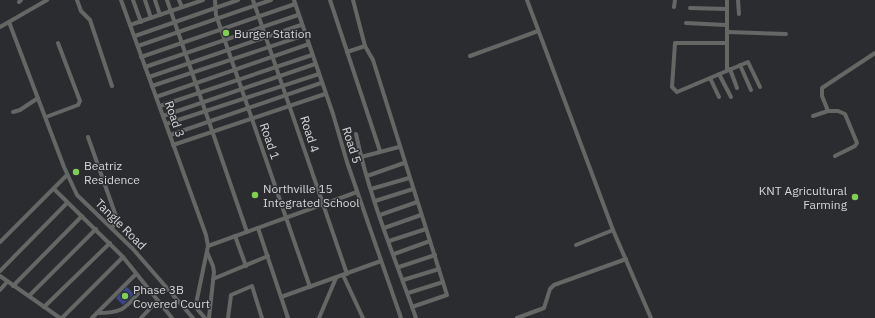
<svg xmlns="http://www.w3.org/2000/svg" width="875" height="318" font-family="'IBM Plex Sans',sans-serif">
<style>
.green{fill:#38478c}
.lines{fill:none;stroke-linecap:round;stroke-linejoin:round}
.minor{stroke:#656765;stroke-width:4}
.poi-dot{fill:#7fd052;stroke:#2b2c30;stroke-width:1.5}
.labels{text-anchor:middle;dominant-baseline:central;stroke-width:3;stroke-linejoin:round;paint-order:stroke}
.poi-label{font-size:12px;fill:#d6d7d9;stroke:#2b2c30;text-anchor:start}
.street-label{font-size:12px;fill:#d6d7d9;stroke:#2b2c30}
</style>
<rect width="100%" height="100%" fill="#2b2c30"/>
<path class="green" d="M127,287L134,294L123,305L116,298Z"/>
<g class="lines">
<g class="minor">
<path d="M77,0L81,11L90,20L112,86"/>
<path d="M121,0L206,235L208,246L196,304L198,310L205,318"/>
<path d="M133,0L141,22"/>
<path d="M145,0L151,18"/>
<path d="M155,0L160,15"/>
<path d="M167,0L247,232"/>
<path d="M179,0L182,7"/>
<path d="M215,0L216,15L310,287"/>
<path d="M253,0L347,274"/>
<path d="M294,0L333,114L347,162L401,318"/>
<path d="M330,0L380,151"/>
<path d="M353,0L365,46L373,60L447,295L412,307"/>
<path d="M527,0L613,230L651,318"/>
<path d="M738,0L739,14"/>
<path d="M19,2L21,0"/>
<path d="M674,7L675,0"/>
<path d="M690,8L727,9"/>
<path d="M9,22L64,167L77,195L133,249L193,318"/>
<path d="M686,23L726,25"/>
<path d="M130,25L203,0"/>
<path d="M0,27L47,0"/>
<path d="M727,32L786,34"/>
<path d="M135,36L238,0"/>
<path d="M726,43H675L672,87L677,92L748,62L760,87"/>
<path d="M138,46L271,0"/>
<path d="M347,52L365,46"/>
<path d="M470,56L538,31"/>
<path d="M141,57L295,4"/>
<path d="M740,65L751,90"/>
<path d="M145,67L298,15"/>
<path d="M730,69L737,88"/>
<path d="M727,70V0"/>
<path d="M719,74L731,97"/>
<path d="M149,77L301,25"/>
<path d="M710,78L719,97"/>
<path d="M152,86L305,35"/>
<path d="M156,97L309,44"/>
<path d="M160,106L312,55"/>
<path d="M13,112L20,110L38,98"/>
<path d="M163,116L315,64"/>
<path d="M813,116L828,111"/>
<path d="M46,117L78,105L80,101L58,43"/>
<path d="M166,124L319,74"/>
<path d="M356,134C369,197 395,258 416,318"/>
<path d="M170,135L321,83"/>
<path d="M88,137L117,219L112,228"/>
<path d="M173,145L325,94"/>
<path d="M835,156L855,146L857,143L845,114L838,111H828L822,96V88L875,53"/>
<path d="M361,157L399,147"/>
<path d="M367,176L404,163"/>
<path d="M54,189L123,257L172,318"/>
<path d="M371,189L409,178"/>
<path d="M375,201L413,189"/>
<path d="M380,215L417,202"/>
<path d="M258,228L288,318"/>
<path d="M384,228L421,215"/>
<path d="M235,236L246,266"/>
<path d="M389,241L426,229"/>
<path d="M0,242L67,175"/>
<path d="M576,245L613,230"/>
<path d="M208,246L357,192"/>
<path d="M207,252L213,266L214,272L209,318"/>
<path d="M394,254L430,241"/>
<path d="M399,267L435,255"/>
<path d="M0,271L67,203"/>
<path d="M343,275L363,318"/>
<path d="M0,276L60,318"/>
<path d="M213,279L268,256"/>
<path d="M403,280L439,269"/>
<path d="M13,286L82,216"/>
<path d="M0,290L7,282"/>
<path d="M408,293L443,282"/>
<path d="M29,296L96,229"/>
<path d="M281,297L381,261"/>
<path d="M44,307L110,243"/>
<path d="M97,313C127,313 126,306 145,286"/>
<path d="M62,318L123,257"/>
<path d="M92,318L136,274"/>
<path d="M141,318L157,301"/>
<path d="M228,318L231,295L252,286L262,318"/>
<path d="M319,318L336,278"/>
<path d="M517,318L544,308L550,289L554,285L626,259"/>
</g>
</g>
<g class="poi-dot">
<circle cx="226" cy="33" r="4"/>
<circle cx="76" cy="172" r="4"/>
<circle cx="255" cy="195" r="4"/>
<circle cx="855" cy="197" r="4"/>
<circle cx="125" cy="296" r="4"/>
</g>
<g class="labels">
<g class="poi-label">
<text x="234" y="33">Burger Station</text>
<text x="84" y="165">Beatriz<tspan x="84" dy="14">Residence</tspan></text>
<text x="263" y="188">Northville 15<tspan x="263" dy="14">Integrated School</tspan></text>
<text x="847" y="190" text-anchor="end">KNT Agricultural<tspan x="847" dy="14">Farming</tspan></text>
<text x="133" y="289">Phase 3B<tspan x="133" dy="14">Covered Court</tspan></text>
</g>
<g class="street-label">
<text transform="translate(175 119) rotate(71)">Road 3</text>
<text transform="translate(310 134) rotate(72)">Road 4</text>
<text transform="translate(270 141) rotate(71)">Road 1</text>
<text transform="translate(352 145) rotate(72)">Road 5</text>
<text transform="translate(121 224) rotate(45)">Tangle Road</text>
</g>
</g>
</svg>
